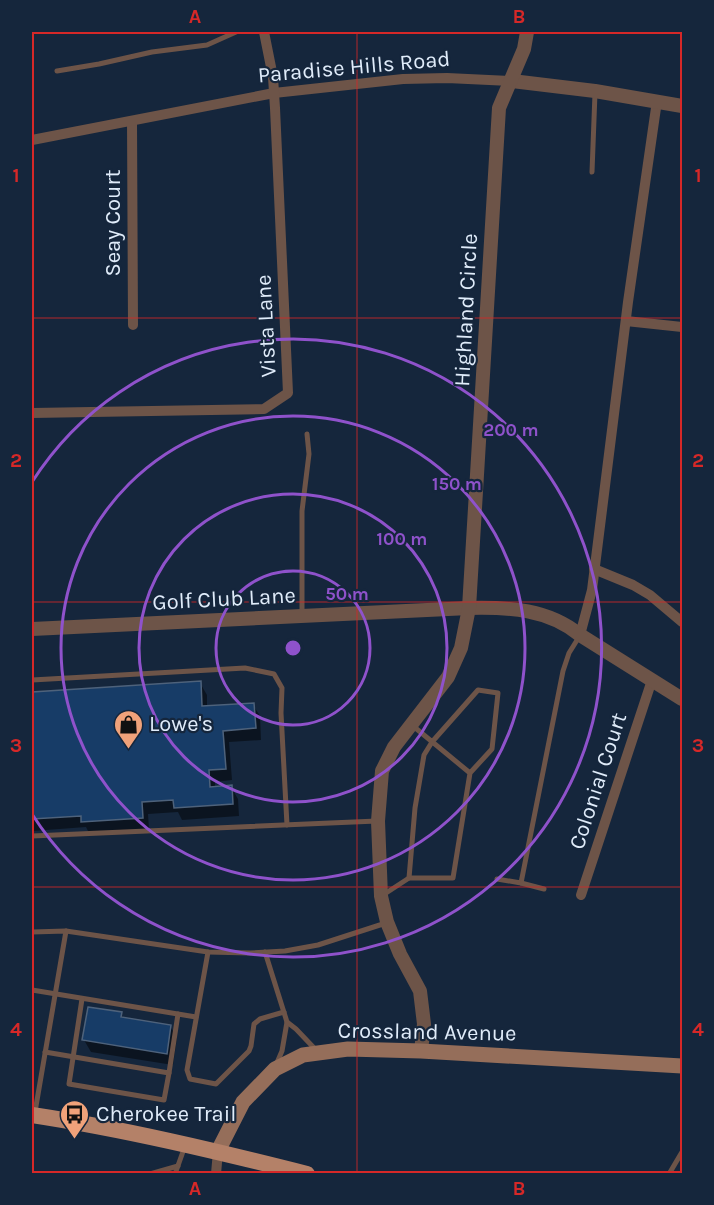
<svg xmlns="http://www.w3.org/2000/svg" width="714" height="1205" font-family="Karla,sans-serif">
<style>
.shadow{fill:#0007}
.building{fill:#173c67;stroke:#4e627b;stroke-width:1.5}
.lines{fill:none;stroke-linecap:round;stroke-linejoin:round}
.service{stroke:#6d5448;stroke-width:5}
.minor{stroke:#6d5448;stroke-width:10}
.tertiary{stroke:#6d5448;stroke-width:14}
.secondary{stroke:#956e5a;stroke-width:15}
.primary{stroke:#b48168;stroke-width:16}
.grid{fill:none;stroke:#d62828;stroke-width:1.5;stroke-opacity:0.55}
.ring{fill:none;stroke:#8f52cb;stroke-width:3}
.labels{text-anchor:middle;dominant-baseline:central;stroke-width:4.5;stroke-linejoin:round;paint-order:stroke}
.street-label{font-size:22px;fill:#e0ecfa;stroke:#15263c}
.poi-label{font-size:22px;fill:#e0ecfa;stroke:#15263c;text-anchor:start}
.centre{fill:#8f52cb;stroke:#15263c;stroke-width:3}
.ring-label{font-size:18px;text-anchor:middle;font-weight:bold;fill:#8f52cb;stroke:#15263c;stroke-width:4.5;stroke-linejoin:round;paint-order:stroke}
.neatline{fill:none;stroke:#d62828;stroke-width:2}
.grid-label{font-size:20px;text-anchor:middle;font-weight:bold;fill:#d62828}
</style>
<rect width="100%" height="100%" fill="#15263c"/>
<g class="shadow">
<path d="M200,683L207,695V708L253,705L260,716L261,740L229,742L232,780L215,782V788L231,787L238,799L239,816L182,820L178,812L148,814L149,829L89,833L86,827L33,831L32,694Z"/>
<path d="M121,1014L124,1019L170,1026L177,1038L173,1065L91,1052L84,1040Z"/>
</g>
<g class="building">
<path d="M201,681L202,706L254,703L256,728L223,731L226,769L209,770L210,787L232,785L233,804L174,808L173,800L142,802L143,818L81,822V816L32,819V692Z"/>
<path d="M88,1007L122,1012L121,1017L171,1025L167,1054L82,1040Z"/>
</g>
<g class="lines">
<g class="service">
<path d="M57,71L99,64L152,52L207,45L236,32"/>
<path d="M592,172L595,93"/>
<path d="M302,615V511L309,454L307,434"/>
<path d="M32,680L245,668L274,674L282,688L281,713L287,825"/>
<path d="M413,726L470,773L492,749L498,693L478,690L432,742L424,755L415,808L409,878H453L470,773"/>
<path d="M32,836L377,821"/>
<path d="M497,879L521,883L563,671L569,653L579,637"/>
<path d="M521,883L544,889"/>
<path d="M383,895L409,878"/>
<path d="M32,932L66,931L208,952L250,953L285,951L318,945L386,923"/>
<path d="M208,952L187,1070L190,1079L216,1084L249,1051L251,1046L254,1024L260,1019L284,1012"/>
<path d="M265,952L287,1022L282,1051L276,1065"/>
<path d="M32,990L196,1017"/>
<path d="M82,999L69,1084L164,1100L169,1073"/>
<path d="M287,1022L296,1029L316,1050"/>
<path d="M45,1052L169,1073L178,1014"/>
<path d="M35,1112L66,931"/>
<path d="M150,1174L178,1166"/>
<path d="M175,1174L185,1146"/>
<path d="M669,1174L682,1152"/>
</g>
<g class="minor">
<path d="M132,121L133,325"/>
<path d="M32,140L274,93L403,79L447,78L512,81"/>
<path d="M626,321L682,327"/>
<path d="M32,413L264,409L288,393L275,108L273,77L264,32"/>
<path d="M594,569L633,585L650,595L682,622"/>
<path d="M580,635L592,590L628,302L657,101"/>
<path d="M581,895L652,680"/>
<path d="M216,1174L218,1151"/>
</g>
<g class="tertiary">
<path d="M512,81L595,91L682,106"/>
<path d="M32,629L469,608C510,607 548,609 580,635L682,699"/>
<path d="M421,1051L424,1024L420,991L400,954L387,922L381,896L378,821L382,771L394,747L448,677L461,648L469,608L499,108L524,49L527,32"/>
</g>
<path class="secondary" d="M218,1151L243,1102L275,1069L303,1055L348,1049L421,1051L682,1066"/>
<path class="primary" d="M32,1115C124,1129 216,1151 307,1174"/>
</g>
<path class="grid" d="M357,32V1174M32,318H682M32,602H682M32,887H682"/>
<g class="ring">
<circle cx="293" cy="648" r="77"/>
<circle cx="293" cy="648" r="154"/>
<circle cx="293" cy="648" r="232"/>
<path d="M32 482A309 309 0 1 1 32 814"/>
</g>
<defs>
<symbol id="shop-pin" viewBox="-11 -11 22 30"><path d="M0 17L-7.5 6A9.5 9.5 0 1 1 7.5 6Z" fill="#f0a27a" stroke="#15263c"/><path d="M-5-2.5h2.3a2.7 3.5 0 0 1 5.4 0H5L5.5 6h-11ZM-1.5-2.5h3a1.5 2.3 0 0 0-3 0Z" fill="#111"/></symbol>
<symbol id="bus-pin" viewBox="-11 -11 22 30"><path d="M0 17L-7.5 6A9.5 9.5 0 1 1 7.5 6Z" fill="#f0a27a" stroke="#15263c"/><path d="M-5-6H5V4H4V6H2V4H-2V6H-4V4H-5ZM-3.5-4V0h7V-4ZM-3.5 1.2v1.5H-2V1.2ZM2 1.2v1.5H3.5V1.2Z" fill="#111"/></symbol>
</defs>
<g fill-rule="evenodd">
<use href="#shop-pin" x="112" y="708" width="33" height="45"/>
<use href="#bus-pin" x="58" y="1098" width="33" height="45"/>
</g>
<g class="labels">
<g class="street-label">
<text transform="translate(354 67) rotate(-5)">Paradise Hills Road</text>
<text transform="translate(113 223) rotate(-90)">Seay Court</text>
<text transform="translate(466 310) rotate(-87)">Highland Circle</text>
<text transform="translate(266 326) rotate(-93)">Vista Lane</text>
<text transform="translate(224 599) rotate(-3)">Golf Club Lane</text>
<text transform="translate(598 781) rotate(-72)">Colonial Court</text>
<text transform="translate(427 1032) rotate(1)">Crossland Avenue</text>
</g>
<g class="poi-label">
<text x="149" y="724">Lowe's</text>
<text x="96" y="1114">Cherokee Trail</text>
</g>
</g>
<circle cx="293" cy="648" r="9" class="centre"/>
<g class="ring-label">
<text x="511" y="436">200 m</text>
<text x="457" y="490">150 m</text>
<text x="402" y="545">100 m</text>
<text x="347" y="600">50 m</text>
</g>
<rect width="714" height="1205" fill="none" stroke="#15263c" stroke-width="66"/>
<rect x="33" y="33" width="648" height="1139" class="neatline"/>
<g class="grid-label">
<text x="195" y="23">A</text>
<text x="519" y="23">B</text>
<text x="16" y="182">1</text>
<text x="698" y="182">1</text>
<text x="16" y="467">2</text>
<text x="698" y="467">2</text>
<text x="16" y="752">3</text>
<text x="698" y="752">3</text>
<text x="16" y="1036">4</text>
<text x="698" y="1036">4</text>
<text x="195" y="1195">A</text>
<text x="519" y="1195">B</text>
</g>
</svg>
